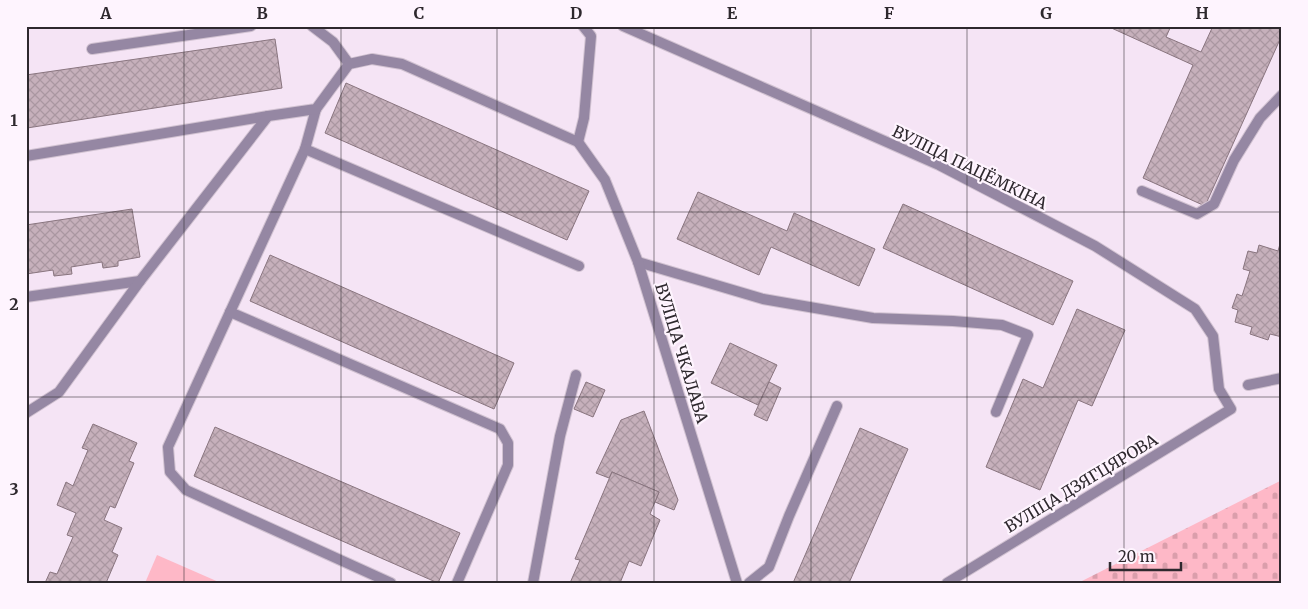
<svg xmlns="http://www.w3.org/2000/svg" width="1308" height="609" font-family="Merriweather,serif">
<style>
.cemetery{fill:url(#cemetery-stones)}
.park{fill:#feb8c7}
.building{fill:url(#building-cross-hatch);stroke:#89757f}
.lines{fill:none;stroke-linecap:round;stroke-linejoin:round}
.lane-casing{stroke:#d1c2d1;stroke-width:12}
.street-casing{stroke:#d1c2d1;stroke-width:12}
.lane{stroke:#9587a3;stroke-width:10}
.street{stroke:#9587a3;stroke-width:10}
.grid{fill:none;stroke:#2e282e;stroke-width:1;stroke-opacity:0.55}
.labels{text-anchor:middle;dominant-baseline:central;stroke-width:4.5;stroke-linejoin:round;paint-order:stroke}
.street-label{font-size:16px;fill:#2e282e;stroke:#fef4fe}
.neatline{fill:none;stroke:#2e282e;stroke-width:2}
.grid-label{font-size:16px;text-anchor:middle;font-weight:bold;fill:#2e282e}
</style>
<defs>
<pattern id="cemetery-stones" width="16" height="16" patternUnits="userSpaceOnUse" patternTransform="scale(1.25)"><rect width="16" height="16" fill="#feb8c7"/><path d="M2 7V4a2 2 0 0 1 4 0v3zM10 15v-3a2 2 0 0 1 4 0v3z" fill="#da9eab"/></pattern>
<pattern id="building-cross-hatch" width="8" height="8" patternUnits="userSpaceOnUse" patternTransform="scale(1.25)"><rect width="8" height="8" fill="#c6b0bb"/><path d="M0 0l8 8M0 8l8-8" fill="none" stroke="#aa97a1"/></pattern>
</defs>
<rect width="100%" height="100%" fill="#f5e4f5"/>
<path class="cemetery" d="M1282,480V583H1078Z"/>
<path class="park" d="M157,555L221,583H145Z"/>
<g class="building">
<path d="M1107,26H1171L1166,37L1201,52L1213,26H1282V35L1205,206L1143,178L1193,65Z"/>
<path d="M275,39L282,88L27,128L26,75Z"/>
<path d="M346,83L589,191L567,240L325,133Z"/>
<path d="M698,192L787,231L794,213L875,249L859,286L771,247L759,275L677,239Z"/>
<path d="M903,204L1073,281L1053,325L883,248Z"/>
<path d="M132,209L140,257L118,261V266L103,268L102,262L71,267L72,274L54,276L53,270L26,274V225Z"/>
<path d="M1280,244L1282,245V337L1270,334L1268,340L1250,334L1252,327L1235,322L1238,310L1232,308L1237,294L1242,296L1250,271L1243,269L1248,251L1257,253L1259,245L1278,251Z"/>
<path d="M270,255L514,363L494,409L250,301Z"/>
<path d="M1077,309L1125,330L1092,406L1078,400L1040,490L986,467L1023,379L1043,388Z"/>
<path d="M730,343L777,365L758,405L711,383Z"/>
<path d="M586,382L605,390L593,417L574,409Z"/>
<path d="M769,382L781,388L767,421L754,415Z"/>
<path d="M644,411L678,500L674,510L655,502L659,492L612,472L609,478L596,473L621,420Z"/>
<path d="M93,424L137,443L129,461L134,463L115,508L110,506L104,520L122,528L112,552L118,555L106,583H45L50,572L57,574L73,537L67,535L76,513L57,505L66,482L73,486L88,450L82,448Z"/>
<path d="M215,427L460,533L438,583L194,476Z"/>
<path d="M860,428L908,449L849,583H793Z"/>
<path d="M612,472L659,492L650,514L660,520L641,566L629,561L620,583H570L580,560L575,559Z"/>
</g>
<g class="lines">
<defs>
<g id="lane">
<path d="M312,26L333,42L349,64"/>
<path d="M92,49L251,26"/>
<path d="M316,109L305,149L168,447L170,472L186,490L391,583"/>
<path d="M578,142L584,118L591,36L583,26"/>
<path d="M305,149L579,266"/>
<path d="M26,156L268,116"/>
<path d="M1142,191L1197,214L1214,204L1234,160L1260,118L1282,95"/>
<path d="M638,262L763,299L873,318L953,321L1002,325L1028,335L996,412"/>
<path d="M26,297L140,281"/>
<path d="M230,312L500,429L508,443V465L457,583"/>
<path d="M1248,385L1282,378"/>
<path d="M533,583L560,436L576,375"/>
<path d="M749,583L769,567L789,516L837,406"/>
</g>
<g id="street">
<path d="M623,26L939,165L1095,246L1195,309L1213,336L1219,389L1231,409L947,583"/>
<path d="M26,413L59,392L140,281L268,116L316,109L349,64L372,59L402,64L578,142L605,180L638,262L737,583"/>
</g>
</defs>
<use href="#lane" class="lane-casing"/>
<use href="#street" class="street-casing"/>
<use href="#lane" class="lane"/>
<use href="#street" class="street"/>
</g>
<path class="grid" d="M184,26V583M341,26V583M497,26V583M654,26V583M811,26V583M967,26V583M1124,26V583M26,212H1282M26,397H1282"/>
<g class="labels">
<g class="street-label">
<text transform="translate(970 167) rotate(26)">ВУЛІЦА ПАЦЁМКІНА</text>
<text transform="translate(682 353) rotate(73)">ВУЛІЦА ЧКАЛАВА</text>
<text transform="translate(1081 483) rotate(-31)">ВУЛІЦА ДЗЯГЦЯРОВА</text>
</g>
</g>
<rect width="1308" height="609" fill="none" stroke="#fef4fe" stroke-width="55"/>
<path d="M1110 562v8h71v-8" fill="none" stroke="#2e282e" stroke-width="2.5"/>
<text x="1118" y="562" font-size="15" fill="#2e282e" stroke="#fef4fe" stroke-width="4" paint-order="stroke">20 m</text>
<rect x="28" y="28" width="1252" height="554" class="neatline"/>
<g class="grid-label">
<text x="106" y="19">A</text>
<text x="262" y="19">B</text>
<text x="419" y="19">C</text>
<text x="576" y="19">D</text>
<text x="732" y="19">E</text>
<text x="889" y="19">F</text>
<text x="1046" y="19">G</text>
<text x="1202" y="19">H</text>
<text x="14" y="126">1</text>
<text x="14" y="310">2</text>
<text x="14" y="495">3</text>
</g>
</svg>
